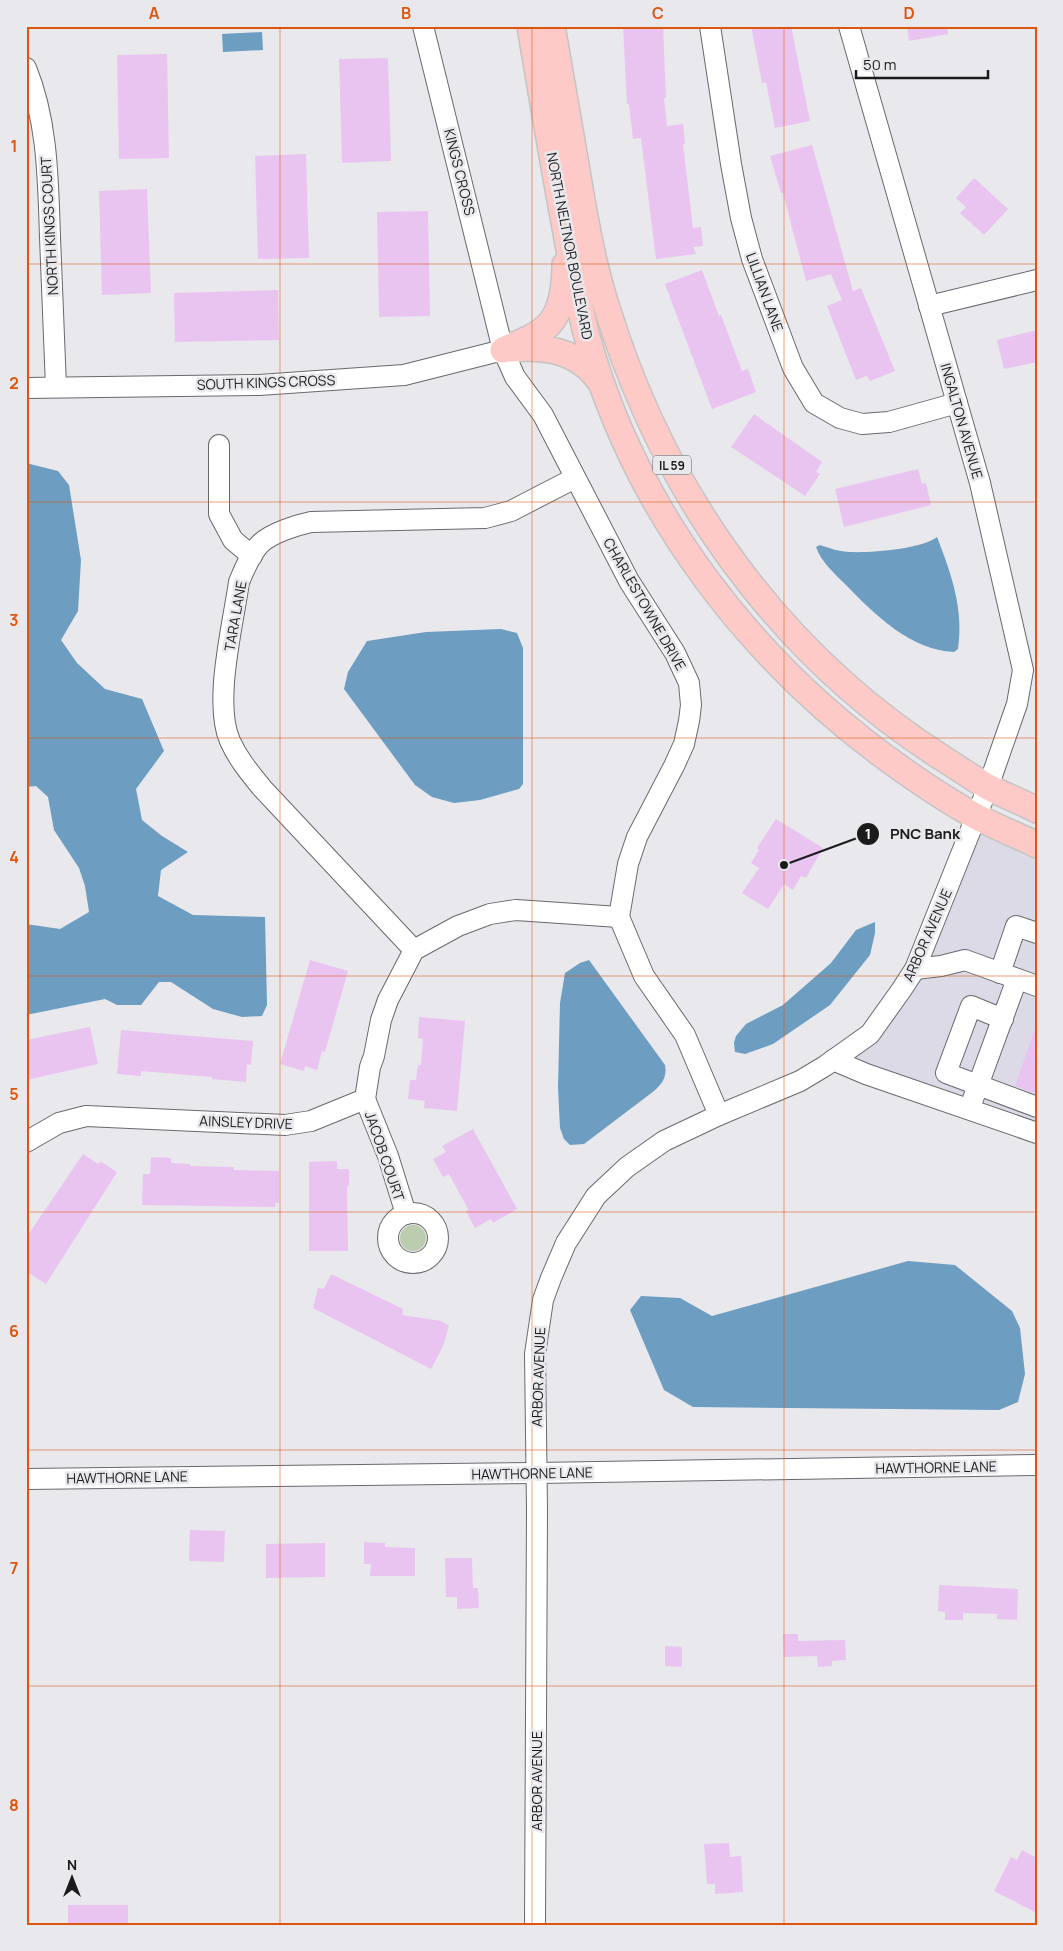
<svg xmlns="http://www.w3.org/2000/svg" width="1063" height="1951" font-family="Manrope,sans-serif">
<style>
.built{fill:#dbdae6}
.green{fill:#bccdaf}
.water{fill:#6d9dc0}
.building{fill:#eac4f0}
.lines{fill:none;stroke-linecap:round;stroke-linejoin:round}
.minor-casing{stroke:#69696d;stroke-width:22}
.major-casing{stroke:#c4c4c4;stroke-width:28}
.minor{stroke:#fff;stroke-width:20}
.major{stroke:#fdcac7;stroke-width:25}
.grid{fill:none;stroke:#de560d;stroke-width:1;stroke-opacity:0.55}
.labels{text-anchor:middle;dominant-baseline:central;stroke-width:5;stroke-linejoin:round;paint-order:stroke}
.shield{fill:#e8e8ed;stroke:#58585b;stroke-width:1}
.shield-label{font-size:12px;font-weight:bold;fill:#1b1b1c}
.street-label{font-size:14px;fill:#1b1b1c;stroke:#e8e8ed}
.leader{fill:none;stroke:#1b1b1c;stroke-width:2}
.callout-dot{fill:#1b1b1c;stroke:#e8e8ed;stroke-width:2}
.mark-label{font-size:15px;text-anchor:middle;font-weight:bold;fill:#fff}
.callout-label{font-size:15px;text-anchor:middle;font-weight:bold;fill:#1b1b1c;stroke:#e8e8ed;stroke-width:5;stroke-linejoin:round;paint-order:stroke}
.neatline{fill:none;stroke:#de560d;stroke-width:2}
.grid-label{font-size:16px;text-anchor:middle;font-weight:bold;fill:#de560d}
</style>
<rect width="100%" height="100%" fill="#e8e8ed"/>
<path class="built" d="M977,817L1037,839V1135L825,1066L870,1034L932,926Z"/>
<circle class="green" cx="413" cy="1238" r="13"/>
<g class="water">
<path d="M262,32L263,50L223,52L222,34Z"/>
<path d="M26,463L58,471L69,485L81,560L78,611L61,640L77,663L105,689L142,699L164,751L136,789L142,820L162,836L188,852L161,870L158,896L193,915L265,917L267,1005L262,1016L242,1017L213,1009L171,982H159L141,1005H117L105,999L26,1015V924L60,929L89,912L85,886L79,868L54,830L48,797L36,786L26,787Z"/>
<path d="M937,537C951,573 964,609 958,649L954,652C911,650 875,615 847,586C836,575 821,562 816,547L820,545C829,548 840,552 850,552C870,553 922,549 937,537Z"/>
<path d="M501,629L517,633L523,648V784L519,789L480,800L454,803L432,797L415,785L344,689L348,672L367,641L426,632Z"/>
<path d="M875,922V933L870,955L830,1005L773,1044L745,1054L735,1052L734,1043L736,1036L746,1024L783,1005L831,963L856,930Z"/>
<path d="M589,960L665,1065C667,1076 663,1083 654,1091L584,1144L570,1145L564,1139L560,1128L558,1088L560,1003L565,973L580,963Z"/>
<path d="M908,1261L955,1265L1012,1311L1020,1328L1025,1374L1018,1402L999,1410L693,1407L664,1390L630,1310L641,1296L680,1298L712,1316Z"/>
</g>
<g class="building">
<path d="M623,26H663L666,98H664L667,126L683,124L685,144H683L693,228L701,227L703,246L693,247L696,254L656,259L641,138L633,139L629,104H627Z"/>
<path d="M751,26H791L810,121L775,128L766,82L762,83Z"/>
<path d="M907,26H947L948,34L909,41Z"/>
<path d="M167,54L169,158L119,159L117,55Z"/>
<path d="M388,58L391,161L342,163L339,59Z"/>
<path d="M812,145L853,291L861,288L895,371L870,381L867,376L856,380L827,306L842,300L831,274L806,281L783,193H781L770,156Z"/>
<path d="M306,154L309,258L258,259L255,156Z"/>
<path d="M974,178L1008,209L984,235L960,213L966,207L956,198Z"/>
<path d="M147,189L151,293L102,295L99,191Z"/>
<path d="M428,211L430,316L379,317L377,212Z"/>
<path d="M702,270L719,316L721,315L742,371L748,369L756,392L712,409L665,284Z"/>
<path d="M278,290L279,340L175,342L174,293Z"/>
<path d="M1037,330V362L1004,369L997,340Z"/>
<path d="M754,414L822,462L816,472L820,474L805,496L731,447Z"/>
<path d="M918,469L922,484L926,483L931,505L844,527L835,489Z"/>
<path d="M776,819L823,848L806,878L801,876L793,890L784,884L768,909L742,893L759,868L751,863L759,850L757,848Z"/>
<path d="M310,960L348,971L325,1052L322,1051L317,1070L305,1066L304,1071L280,1064Z"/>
<path d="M419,1017L465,1021L457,1111L424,1108L425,1101L408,1099L410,1080H416L418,1065H421L423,1039L418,1038Z"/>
<path d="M90,1027L98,1064L26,1080V1040Z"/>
<path d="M1035,1029L1037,1030V1094L1015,1086Z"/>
<path d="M121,1030L253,1041L251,1065L247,1064L246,1082L212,1079V1077L141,1071V1076L117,1074Z"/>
<path d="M473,1129L517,1209L493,1223L491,1219L475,1228L466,1211L468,1209L449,1174L443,1177L433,1159L446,1152L442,1146Z"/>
<path d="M83,1154L98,1164L100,1161L117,1172L46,1284L26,1271V1238Z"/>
<path d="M151,1157L171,1158V1163L190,1164V1166L234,1167V1170L279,1171V1203H276L275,1207L142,1205L143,1174H150Z"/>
<path d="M337,1161V1169H349V1186H347L348,1251H309V1162Z"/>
<path d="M331,1274L403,1309L402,1315L441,1321L449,1326L443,1346L431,1369L313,1308L318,1288L324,1289Z"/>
<path d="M190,1530L225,1531L224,1562L189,1561Z"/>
<path d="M364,1542L385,1543V1547L415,1548V1576H370L371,1564H364Z"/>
<path d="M325,1543V1577L266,1578V1544Z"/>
<path d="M445,1558H472L473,1588H478L479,1608L457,1609V1597H446Z"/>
<path d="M939,1585L1018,1589L1017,1620L997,1619V1614L963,1613V1620H945V1612L938,1611Z"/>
<path d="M783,1634H798V1641L845,1640L846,1660L832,1661V1666L818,1667L817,1656L784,1657Z"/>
<path d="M665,1646L682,1647V1667L665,1666Z"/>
<path d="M729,1843L730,1857L741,1856L743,1892L715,1894V1884H707L704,1844Z"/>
<path d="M1022,1850L1037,1858V1913L994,1891L1011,1857L1017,1860Z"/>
<rect x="68" y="1905" width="60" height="20"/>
</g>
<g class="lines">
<defs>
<g id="minor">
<path d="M423,26L503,350L515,377L543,415L629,581L675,653L689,683L691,705L689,721L684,744L674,766L637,837L628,864L619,917L644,976L685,1035L719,1115"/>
<path d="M710,26L731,164L741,218L752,259L793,368L814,403L840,418L862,424L889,422L957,403"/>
<path d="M26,68C48,122 48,180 50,237C52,287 54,337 56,387"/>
<path d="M929,306L1037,280"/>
<path d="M26,388L259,385L404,375L503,350"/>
<path d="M219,445V514L233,540L252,556"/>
<path d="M414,950L262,788C250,773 238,759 230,741C213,703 233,625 239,582C244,570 251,553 260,544C271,533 297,525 311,522L485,518L511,511L575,478"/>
<path d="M915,969L941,966L965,960L1037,986"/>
<path d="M1000,973L1016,926L1037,933"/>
<path d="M1003,1019L971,1006L946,1073L1037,1107"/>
<path d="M833,1060L866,1074L1037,1133"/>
<path d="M365,1099L370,1067L374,1056L381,1020L388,1000L414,950L458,926L490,914L516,910L619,917"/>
<path d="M365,1099L388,1156L406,1214"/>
<path d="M973,1099L1017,979"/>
<path d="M26,1142L59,1123L86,1116L285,1125L311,1121L365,1099"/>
<circle cx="413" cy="1238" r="25"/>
<path d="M26,1479L537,1473L1037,1465"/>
<path d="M535,1925L537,1509L535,1354L543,1300L551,1278L566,1243L596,1196L627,1167L664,1141L719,1115L800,1081L825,1066L870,1034L902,989L915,969L988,787L1017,704L1023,670L980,483L849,26"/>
</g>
<g id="major">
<path d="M530,26C541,92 552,157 564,222C571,259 577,297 586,333C634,512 753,665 903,770C927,787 951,803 977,817C996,827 1017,835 1037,845"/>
<path d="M552,26C560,73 568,119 576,165C584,213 592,262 607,308C665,496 780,656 947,761C961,770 974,779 988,787C1004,795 1021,802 1037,810"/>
<path d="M510,349C546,346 579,350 601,383"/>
<path d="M503,350C516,344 534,338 545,328C562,315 565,284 565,265"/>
</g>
</defs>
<use href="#minor" class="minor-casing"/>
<use href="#major" class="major-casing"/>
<use href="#minor" class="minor"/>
<use href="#major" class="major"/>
</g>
<path class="grid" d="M280,26V1925M532,26V1925M784,26V1925M26,264H1037M26,502H1037M26,738H1037M26,976H1037M26,1212H1037M26,1450H1037M26,1686H1037"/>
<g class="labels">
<rect class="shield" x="653" y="455.5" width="38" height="19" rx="4"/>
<g class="shield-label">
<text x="672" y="465">IL 59</text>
</g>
<g class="street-label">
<text transform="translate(460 172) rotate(76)">KINGS CROSS</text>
<text transform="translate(49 226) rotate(-93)">NORTH KINGS COURT</text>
<text transform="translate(570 246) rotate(79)">NORTH NELTNOR BOULEVARD</text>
<text transform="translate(765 292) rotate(70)">LILLIAN LANE</text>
<text transform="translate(266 382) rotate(-2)">SOUTH KINGS CROSS</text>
<text transform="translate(962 421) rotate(74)">INGALTON AVENUE</text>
<text transform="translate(645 604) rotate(60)">CHARLESTOWNE DRIVE</text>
<text transform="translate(235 616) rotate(-80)">TARA LANE</text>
<text transform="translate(927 935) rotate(-66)">ARBOR AVENUE</text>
<text transform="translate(246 1122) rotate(2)">AINSLEY DRIVE</text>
<text transform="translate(385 1156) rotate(71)">JACOB COURT</text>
<text transform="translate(538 1377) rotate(-88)">ARBOR AVENUE</text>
<text transform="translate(936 1467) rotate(-1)">HAWTHORNE LANE</text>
<text transform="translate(532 1473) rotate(-1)">HAWTHORNE LANE</text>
<text transform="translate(127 1477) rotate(-1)">HAWTHORNE LANE</text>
<text transform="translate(536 1781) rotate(-90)">ARBOR AVENUE</text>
</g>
</g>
<path class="leader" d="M784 865L868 834"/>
<g class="callout-dot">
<circle cx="784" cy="865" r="5"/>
<circle cx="868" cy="834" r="12"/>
</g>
<g class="mark-label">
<text x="868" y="839">1</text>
</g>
<g class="callout-label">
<text x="925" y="839">PNC Bank</text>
</g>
<rect width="1063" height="1951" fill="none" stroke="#e8e8ed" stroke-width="55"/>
<g transform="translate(72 1878)" stroke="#e8e8ed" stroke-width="4" paint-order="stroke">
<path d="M0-4L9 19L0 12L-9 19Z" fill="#1b1b1c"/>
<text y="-8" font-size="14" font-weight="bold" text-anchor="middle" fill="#1b1b1c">N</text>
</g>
<path d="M856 70v8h132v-8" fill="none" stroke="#1b1b1c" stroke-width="2.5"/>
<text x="863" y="70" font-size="15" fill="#1b1b1c" stroke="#e8e8ed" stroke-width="4" paint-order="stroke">50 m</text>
<rect x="28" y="28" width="1008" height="1896" class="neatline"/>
<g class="grid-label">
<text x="154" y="19">A</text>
<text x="406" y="19">B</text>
<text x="658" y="19">C</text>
<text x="909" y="19">D</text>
<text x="14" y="152">1</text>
<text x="14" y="389">2</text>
<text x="14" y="626">3</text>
<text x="14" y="863">4</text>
<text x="14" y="1100">5</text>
<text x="14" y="1337">6</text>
<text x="14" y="1574">7</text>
<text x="14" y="1811">8</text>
</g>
</svg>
